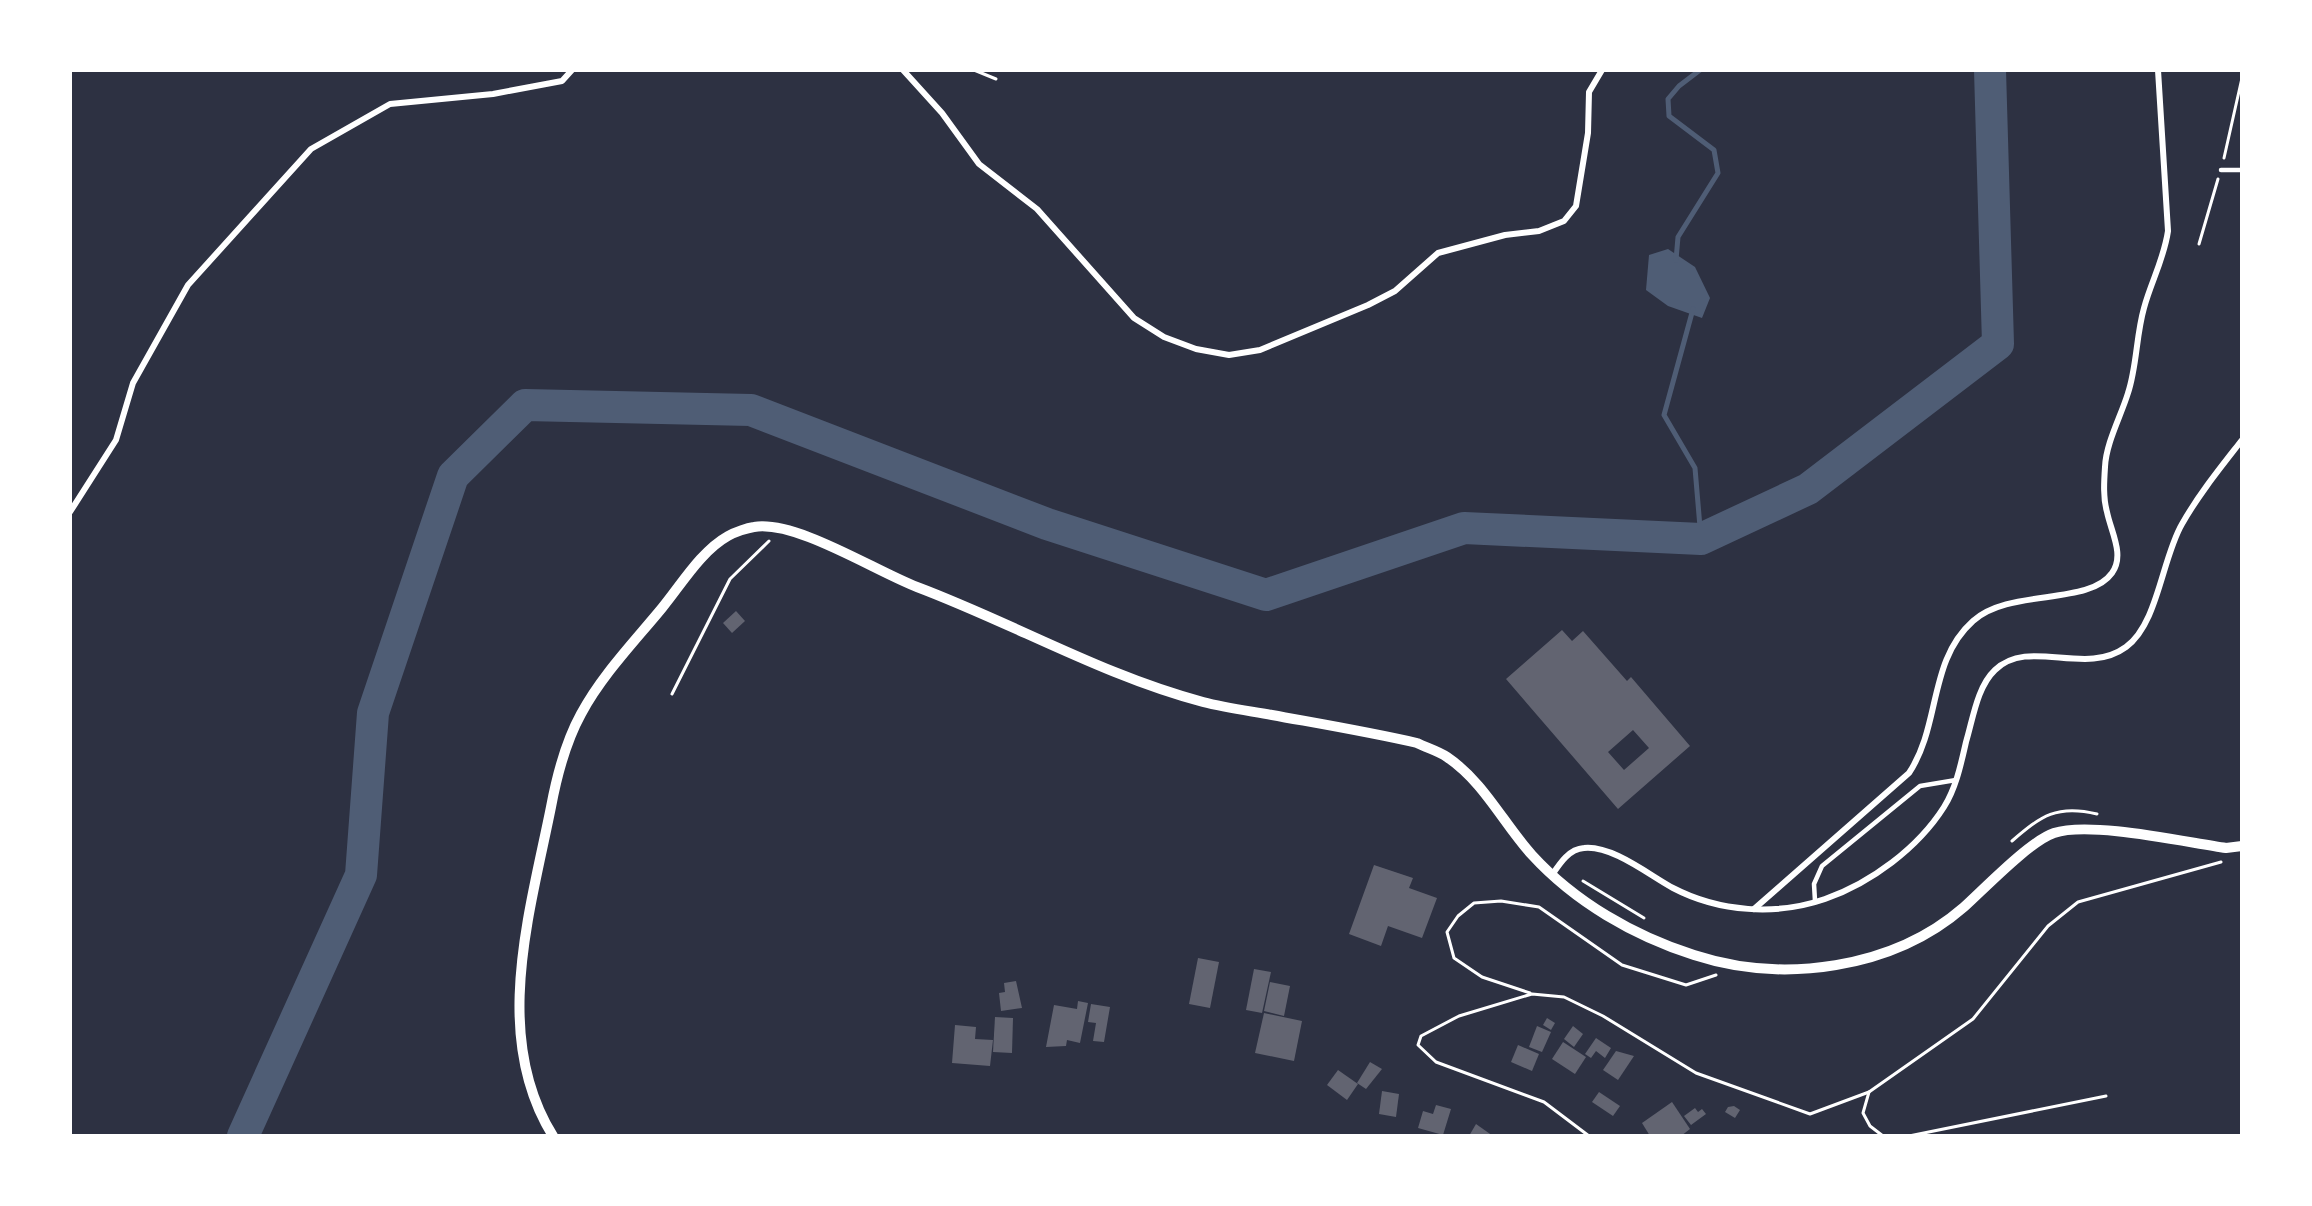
<svg xmlns="http://www.w3.org/2000/svg" width="2312" height="1206" font-family="'Noto Sans',sans-serif">
<style>
.water{fill:#4f5d75}
.lines{fill:none;stroke-linecap:round;stroke-linejoin:round}
.stream{stroke:#4f5d75;stroke-width:5}
.river{stroke:#4f5d75;stroke-width:32}
.building{fill:#626471;fill-rule:evenodd}
.path{stroke:#fff;stroke-width:3}
.service{stroke:#fff;stroke-width:4.5}
.minor{stroke:#fff;stroke-width:6}
.tertiary{stroke:#fff;stroke-width:10}
</style>
<rect width="100%" height="100%" fill="#2d3142"/>
<path class="water" d="M1668,249L1695,267L1710,298L1702,318L1668,306L1646,290L1649,255Z"/>
<g class="lines">
<g class="stream">
<path d="M1676,260L1678,237L1718,173L1714,150L1669,116L1668,99L1679,86L1700,70"/>
<path d="M1693,309L1664,415L1695,468L1701,539"/>
</g>
<path class="river" d="M243,1136L361,875L373,713L453,476L525,405L751,410L1047,524L1266,595L1464,528L1701,539L1808,489L1998,344L1990,70"/>
</g>
<g class="building">
<path d="M736,611L745,621L732,633L723,623Z"/>
<path d="M1562,630L1572,641L1583,631L1627,681L1631,677L1690,746L1618,809L1506,679ZM1633,730L1649,748L1624,770L1608,752Z"/>
<path d="M1374,865L1413,878L1409,888L1437,898L1422,938L1388,926L1381,946L1349,934Z"/>
<path d="M1198,958L1219,962L1210,1008L1189,1004Z"/>
<path d="M1254,969L1271,972L1262,1013L1246,1010Z"/>
<path d="M1016,981L1022,1008L1001,1011L999,993L1005,992L1004,983Z"/>
<path d="M1270,982L1290,986L1284,1016L1264,1011Z"/>
<path d="M1078,1001L1088,1003L1080,1043L1067,1040L1066,1046L1046,1047L1054,1005L1077,1009Z"/>
<path d="M1091,1004L1110,1007L1104,1042L1093,1041L1096,1023L1088,1022Z"/>
<path d="M1264,1013L1302,1021L1294,1061L1255,1053Z"/>
<path d="M995,1017L1013,1018L1012,1053L993,1052Z"/>
<path d="M1547,1018L1555,1023L1551,1030L1543,1025Z"/>
<path d="M955,1025L976,1027L975,1039L993,1040L990,1066L952,1063Z"/>
<path d="M1537,1026L1551,1032L1542,1052L1529,1047Z"/>
<path d="M1573,1026L1583,1034L1574,1047L1564,1039Z"/>
<path d="M1596,1038L1611,1048L1605,1058L1596,1051L1591,1058L1585,1054Z"/>
<path d="M1563,1042L1586,1057L1575,1074L1552,1059Z"/>
<path d="M1518,1045L1539,1054L1532,1071L1511,1062Z"/>
<path d="M1616,1051L1634,1056L1618,1080L1603,1070Z"/>
<path d="M1370,1062L1382,1069L1366,1089L1357,1083Z"/>
<path d="M1338,1070L1358,1084L1347,1100L1327,1085Z"/>
<path d="M1382,1091L1399,1094L1396,1117L1379,1114Z"/>
<path d="M1599,1092L1620,1106L1613,1116L1592,1102Z"/>
<path d="M1672,1102L1690,1129L1681,1136H1650L1642,1123Z"/>
<path d="M1436,1105L1451,1109L1443,1135L1418,1128L1423,1111L1433,1114Z"/>
<path d="M1734,1106L1740,1110L1735,1118L1725,1112L1728,1107Z"/>
<path d="M1695,1108L1698,1112L1702,1109L1706,1114L1691,1125L1684,1116Z"/>
<path d="M1476,1124L1493,1136H1469Z"/>
</g>
<g class="lines">
<g class="path">
<path d="M974,70L996,79"/>
<path d="M2224,158L2242,78"/>
<path d="M2199,244L2218,179"/>
<path d="M672,694L730,579L769,541"/>
<path d="M2012,841C2041,816 2057,804 2097,814"/>
<path d="M1583,881L1644,918"/>
<path d="M1530,993L1482,977L1454,958L1447,932L1458,916L1474,903L1501,901L1539,907L1622,965L1686,985L1716,975"/>
<path d="M1589,1136L1544,1102L1436,1062L1418,1045L1421,1036L1459,1016L1532,994L1564,997L1603,1016L1696,1073L1810,1114L1869,1092"/>
<path d="M1883,1136L1870,1126L1863,1113L1869,1092L1973,1019L2048,926L2078,902L2221,862"/>
<path d="M1909,1136L2106,1096"/>
</g>
<g class="service">
<path d="M2221,170H2242"/>
<path d="M1815,901L1814,884L1822,866L1920,786L1956,780"/>
</g>
<g class="minor">
<path d="M903,70L942,113L979,164L1037,209L1134,318L1164,337L1196,349L1229,355L1260,350L1368,305L1395,291L1438,253L1505,235L1539,231L1564,221L1576,206L1588,133L1589,92L1602,70"/>
<path d="M70,512L116,440L133,383L188,285L311,149L390,104L493,94L562,81L572,70"/>
<path d="M1552,875C1560,863 1569,849 1584,848C1612,845 1649,875 1673,888C1719,912 1776,916 1825,899C1871,883 1918,848 1944,807C1956,788 1961,764 1966,742C1973,719 1977,687 1995,670C2029,637 2085,677 2126,647C2158,624 2162,558 2182,524C2199,494 2221,467 2242,440"/>
<path d="M1754,909L1909,773C1941,725 1928,661 1973,621C2009,588 2089,606 2112,573C2125,555 2111,532 2107,512C2103,498 2104,482 2105,467C2106,443 2121,416 2128,393C2137,366 2136,336 2144,308C2151,282 2164,259 2168,231L2158,70"/>
</g>
<path class="tertiary" d="M553,1136C491,1037 530,912 551,807C557,775 565,743 581,714C602,675 634,642 662,608C681,585 701,551 728,536C735,532 747,528 754,527C796,520 875,571 917,587C1013,623 1104,676 1203,702C1226,708 1250,711 1272,715C1321,724 1369,732 1417,743C1427,748 1438,751 1447,757C1484,782 1503,823 1532,855C1575,902 1634,936 1694,955C1783,984 1893,969 1964,907C1985,888 2030,841 2054,833C2090,821 2184,842 2226,848L2242,846"/>
</g>
<rect width="2312" height="1206" fill="none" stroke="#ffffff" stroke-width="144"/>
</svg>
